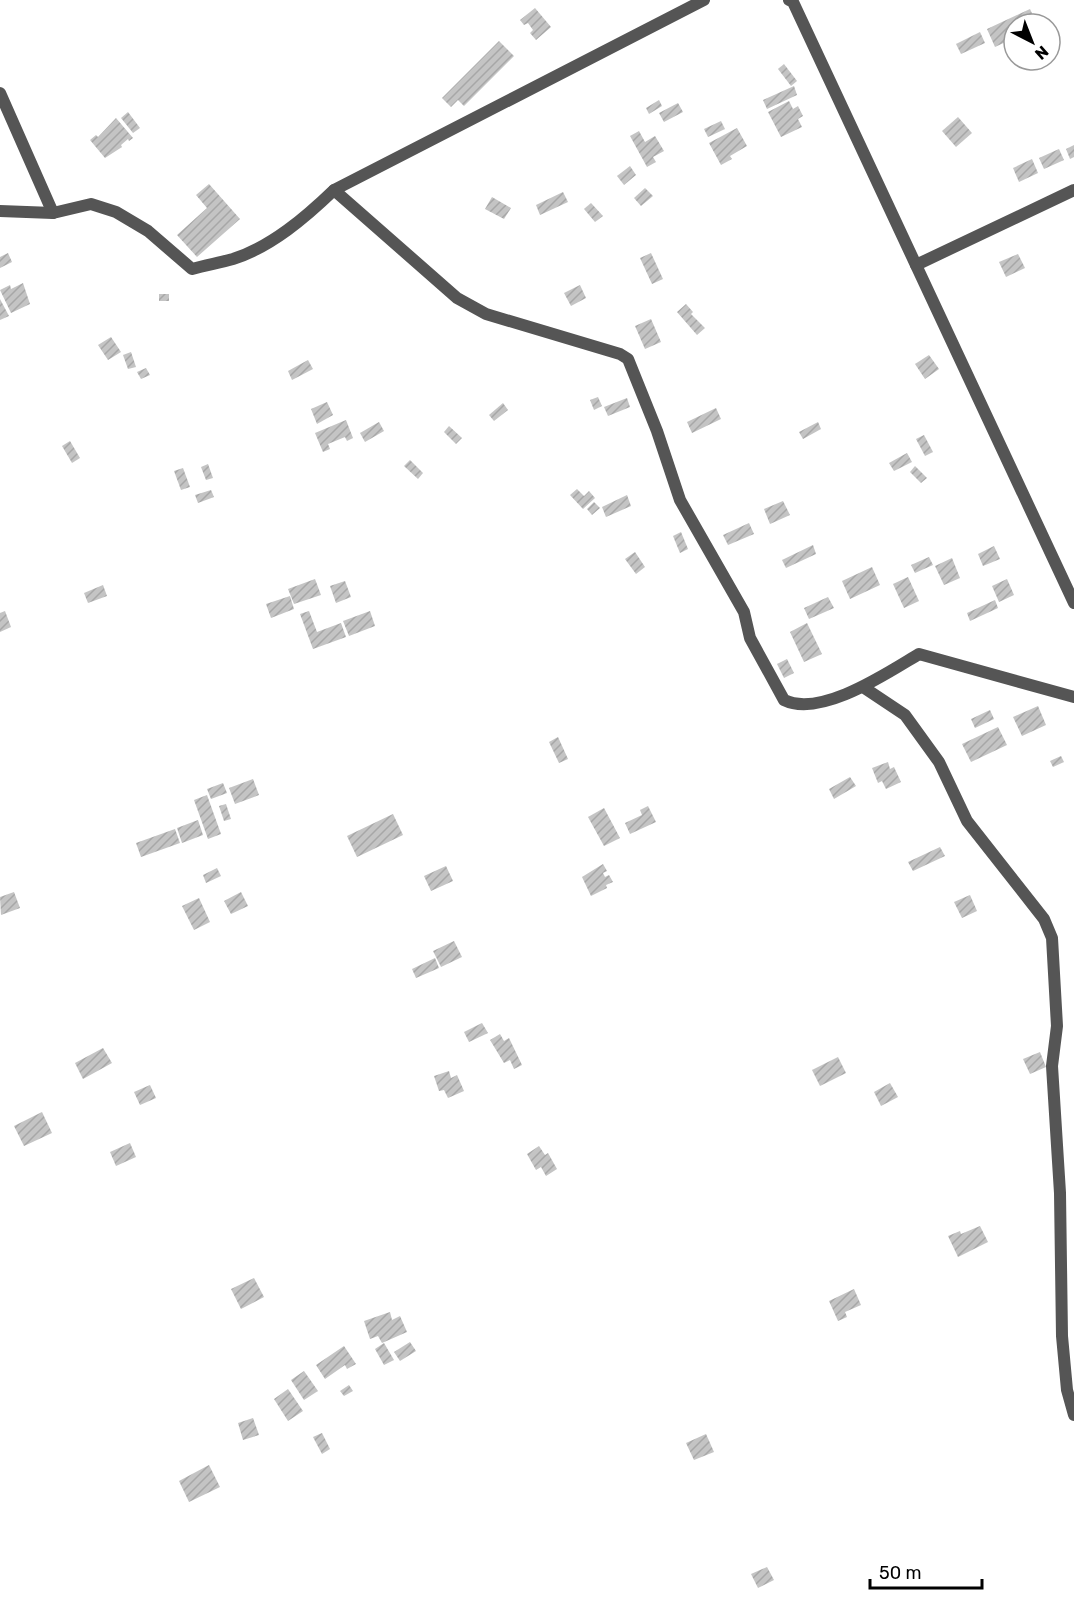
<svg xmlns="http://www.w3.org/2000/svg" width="1074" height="1603" font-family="Rubik,sans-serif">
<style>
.building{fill:url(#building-hatch)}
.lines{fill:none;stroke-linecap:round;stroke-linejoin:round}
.minor{stroke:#555;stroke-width:12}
</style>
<defs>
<pattern id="building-hatch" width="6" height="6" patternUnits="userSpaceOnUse" patternTransform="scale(1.5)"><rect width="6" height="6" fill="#c4c4c4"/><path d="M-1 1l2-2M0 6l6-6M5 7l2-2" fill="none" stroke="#a7a7a7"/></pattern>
</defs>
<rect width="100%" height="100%" fill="#fff"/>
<g class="building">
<path d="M535,8L551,27L536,40L530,33L533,30L528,23L524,25L520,20Z"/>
<path d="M1030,9L1037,24H1014V38L995,47L987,29Z"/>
<path d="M980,32L985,43L961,54L956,44Z"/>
<path d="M499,41L514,56L464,106L458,100L451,107L442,98Z"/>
<path d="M784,64L797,81L791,86L778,69Z"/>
<path d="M794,86L797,95L767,109L763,100Z"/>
<path d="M659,100L662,106L649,114L646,108Z"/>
<path d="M789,101L793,109L798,106L803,116L798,119L802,127L781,137L768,112Z"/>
<path d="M678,103L683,112L664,122L659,113Z"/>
<path d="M128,112L140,128L133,133L121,118Z"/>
<path d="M958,117L972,133L956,147L942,131Z"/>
<path d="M116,118L133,138L129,141L128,139L121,145L122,147L105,158L90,140L96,135L98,137Z"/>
<path d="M721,121L725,129L708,137L704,129Z"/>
<path d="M737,128L747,146L730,156L732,159L721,165L709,143Z"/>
<path d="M639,131L645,142L655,136L664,151L653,157L656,162L647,167L630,136Z"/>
<path d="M1074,145V157L1070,159L1066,149Z"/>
<path d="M1059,149L1064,160L1044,169L1039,158Z"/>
<path d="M1032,159L1038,173L1019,182L1013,168Z"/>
<path d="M630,166L636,175L624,185L617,176Z"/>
<path d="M209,184L240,219L197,257L177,235L207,208L196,195Z"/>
<path d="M645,188L653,196L641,206L634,198Z"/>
<path d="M563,192L568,202L540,215L536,205Z"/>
<path d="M492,197L511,208L504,219L485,209Z"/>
<path d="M591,203L603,216L595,222L584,209Z"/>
<path d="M8,253L12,262L0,268V257Z"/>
<path d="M651,253L663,279L652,284L640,258Z"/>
<path d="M1018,254L1025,268L1006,277L999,262Z"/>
<path d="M23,283L30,304L11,313L0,290L10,285L11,289Z"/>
<path d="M580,285L586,298L571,306L564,293Z"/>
<rect x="159" y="294" width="10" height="7"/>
<path d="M0,299L9,316L0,320Z"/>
<path d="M686,304L693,312L691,314L705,328L697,335L677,312Z"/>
<path d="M651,319L661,342L645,349L635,326Z"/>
<path d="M111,337L121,352L108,360L98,345Z"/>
<path d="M131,352L136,367L128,369L123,355Z"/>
<path d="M929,355L939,369L925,379L915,364Z"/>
<path d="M308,360L313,369L292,380L288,371Z"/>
<path d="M146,368L150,375L141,379L137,372Z"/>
<path d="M598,397L602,406L594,410L590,400Z"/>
<path d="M627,398L630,407L608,416L604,407Z"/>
<path d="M327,402L333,415L317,424L311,409Z"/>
<path d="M503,403L508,410L494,421L489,415Z"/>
<path d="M716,408L721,419L692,433L687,422Z"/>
<path d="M346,420L353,438L347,441L345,437L328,444L330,449L323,452L315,433Z"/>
<path d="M379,422L384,431L365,442L360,433Z"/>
<path d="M818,422L821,429L803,439L799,432Z"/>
<path d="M449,426L462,438L456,444L444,432Z"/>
<path d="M924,435L933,452L925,456L916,439Z"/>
<path d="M70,441L80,458L72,463L62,446Z"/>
<path d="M907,453L912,462L894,471L889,463Z"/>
<path d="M410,460L423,473L418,479L404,466Z"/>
<path d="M208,464L213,478L206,480L201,467Z"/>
<path d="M915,466L927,478L921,483L910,472Z"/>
<path d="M183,468L190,487L181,490L174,471Z"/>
<path d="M577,489L584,496L589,491L595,498L583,509L570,495Z"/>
<path d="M211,490L214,497L198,503L195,495Z"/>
<path d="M627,495L631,506L606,517L602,507Z"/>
<path d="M783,501L790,515L770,524L764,509Z"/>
<path d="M594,502L600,508L592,515L587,509Z"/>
<path d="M749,523L754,534L728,545L723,535Z"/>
<path d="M681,532L688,549L680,553L673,536Z"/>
<path d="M813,545L816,554L786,568L782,560Z"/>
<path d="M994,546L1000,559L983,566L978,554Z"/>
<path d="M635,552L645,567L636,574L625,559Z"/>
<path d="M929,557L933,565L915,573L911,565Z"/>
<path d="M952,558L960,578L944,585L935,566Z"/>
<path d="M872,567L880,585L850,599L842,581Z"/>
<path d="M908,577L919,601L904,608L893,584Z"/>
<path d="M315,579L321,595L294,604L288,589Z"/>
<path d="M1007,579L1014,595L999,602L992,586Z"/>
<path d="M345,581L351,597L336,603L330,586Z"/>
<path d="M103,585L107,596L88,603L84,593Z"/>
<path d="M290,596L294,609L271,618L266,604Z"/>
<path d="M828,597L834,608L809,619L804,608Z"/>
<path d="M995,600L998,608L970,621L967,613Z"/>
<path d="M5,611L11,627L0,632V613Z"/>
<path d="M309,611L317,632L341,623L346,637L313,649L300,614Z"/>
<path d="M370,611L375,626L349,636L343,621Z"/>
<path d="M807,623L822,654L804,662L790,632Z"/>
<path d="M787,659L794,673L784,678L777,664Z"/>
<path d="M1038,706L1046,725L1022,736L1013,717Z"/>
<path d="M990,710L994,719L975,728L971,719Z"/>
<path d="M998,727L1007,745L971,762L962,744Z"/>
<path d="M558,737L568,759L559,763L549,742Z"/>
<path d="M1061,756L1064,762L1053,767L1050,761Z"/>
<path d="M888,762L890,769L894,767L901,782L886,789L882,781L878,783L872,768Z"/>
<path d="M850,777L856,786L834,799L829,789Z"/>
<path d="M253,779L259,795L235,804L229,788Z"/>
<path d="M223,783L227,793L211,799L207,789Z"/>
<path d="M207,795L221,834L208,839L194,800Z"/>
<path d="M226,804L231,819L224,821L219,806Z"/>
<path d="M648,806L656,822L630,834L625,823L642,815L640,810Z"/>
<path d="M604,808L620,838L604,846L588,817Z"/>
<path d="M393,814L403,835L357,857L347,836Z"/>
<path d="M198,820L203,835L182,843L177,828Z"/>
<path d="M175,829L180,843L141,857L136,843Z"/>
<path d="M940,847L945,856L913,871L908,862Z"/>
<path d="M603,864L607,871L603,873L605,877L609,875L613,882L606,885L607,888L591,896L582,877Z"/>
<path d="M446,866L453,881L431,891L424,876Z"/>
<path d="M217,868L221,876L206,883L203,875Z"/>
<path d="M14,892L20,908L1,915L0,897Z"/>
<path d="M241,892L248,906L231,914L224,901Z"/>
<path d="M970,895L977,911L962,918L954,902Z"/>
<path d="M199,898L210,922L194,930L182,906Z"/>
<path d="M454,941L462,957L441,967L433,951Z"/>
<path d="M435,958L439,968L416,978L412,969Z"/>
<path d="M482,1023L488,1033L469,1042L464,1032Z"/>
<path d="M500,1034L504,1041L509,1038L522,1065L514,1069L510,1060L504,1063L490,1040Z"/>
<path d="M103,1048L112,1063L83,1079L75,1063Z"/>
<path d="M1040,1052L1046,1067L1030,1074L1023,1059Z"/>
<path d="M838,1057L846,1073L820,1086L812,1070Z"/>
<path d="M449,1071L451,1078L457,1075L464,1091L448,1098L444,1090L439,1091L434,1076Z"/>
<path d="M890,1083L898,1097L881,1106L874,1092Z"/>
<path d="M150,1085L156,1098L140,1105L134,1092Z"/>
<path d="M42,1112L52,1133L24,1146L14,1126Z"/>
<path d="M130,1143L136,1157L116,1166L110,1152Z"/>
<path d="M539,1146L545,1155L548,1153L557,1169L546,1176L541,1167L536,1170L527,1154Z"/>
<path d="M980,1226L988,1242L958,1257L948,1236L960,1231L961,1234Z"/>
<path d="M254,1278L264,1297L241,1309L231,1289Z"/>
<path d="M854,1289L861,1305L845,1312L847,1317L838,1321L829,1301Z"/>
<path d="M390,1312L392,1320L400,1316L407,1332L382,1343L378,1336L370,1339L364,1321Z"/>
<path d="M410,1342L416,1351L400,1361L394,1352Z"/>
<path d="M384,1343L394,1360L384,1365L375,1349Z"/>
<path d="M344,1346L356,1364L347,1369L345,1365L325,1379L316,1365Z"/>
<path d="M304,1371L318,1391L304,1400L291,1380Z"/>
<path d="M349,1385L353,1391L344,1396L340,1391Z"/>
<path d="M288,1389L303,1411L288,1421L274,1399Z"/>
<path d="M253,1418L259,1435L243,1440L238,1423Z"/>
<path d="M322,1433L330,1449L322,1454L313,1437Z"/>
<path d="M706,1434L714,1452L694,1460L686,1443Z"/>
<path d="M209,1465L220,1487L189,1502L179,1481Z"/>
<path d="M767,1567L774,1580L758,1588L751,1574Z"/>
</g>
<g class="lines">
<g class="minor">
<path d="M789,0L793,2L1074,603"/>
<path d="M0,93L53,213"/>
<path d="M334,190L704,0"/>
<path d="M0,211L53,213L91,204L116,212L148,231L192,269C205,265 219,263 233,259C271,247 306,217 334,190L457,298L486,314L620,354L628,359L657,431L680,500L744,612L750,638L784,700C821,718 887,673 919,654L1074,697"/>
<path d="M916,265L1074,190"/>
<path d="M863,687L905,715L939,762L967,821L1044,919L1052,938L1057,1026L1052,1066L1060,1193L1062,1336L1067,1390L1074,1415"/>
</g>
</g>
<g transform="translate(1032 42) rotate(138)"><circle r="28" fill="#ffffff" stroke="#999999" stroke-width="1.5"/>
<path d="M0-4.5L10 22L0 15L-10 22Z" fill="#000000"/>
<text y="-9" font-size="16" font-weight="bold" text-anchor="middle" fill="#000000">N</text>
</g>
<path d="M870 1579v9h112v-9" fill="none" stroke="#000000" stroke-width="3"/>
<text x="879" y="1579" font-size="18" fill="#000000" stroke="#ffffff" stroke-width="4.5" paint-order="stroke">50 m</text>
</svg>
